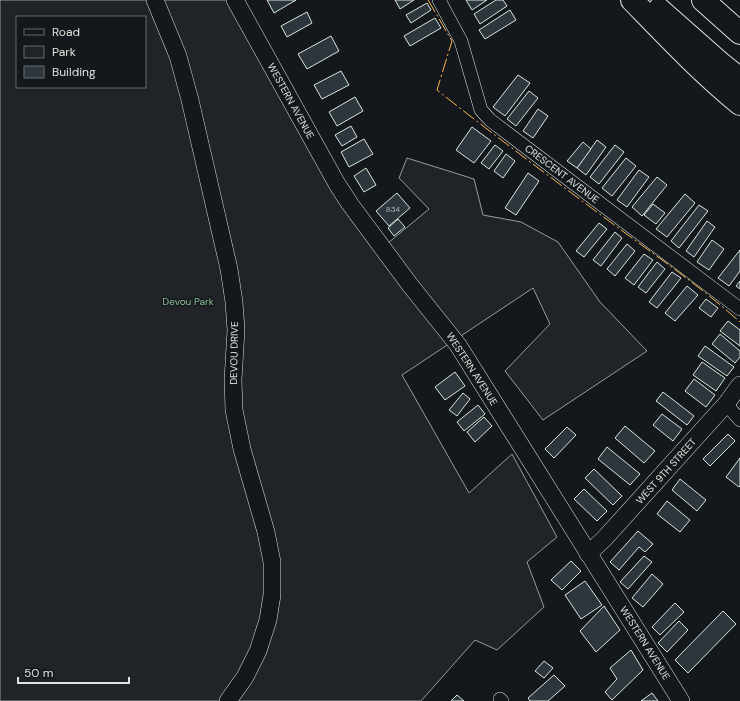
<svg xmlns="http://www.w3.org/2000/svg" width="740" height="701" font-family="'DM Sans',sans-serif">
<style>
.green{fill:#202428;stroke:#939e99;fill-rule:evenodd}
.building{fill:#2c363c;stroke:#d8e6dc}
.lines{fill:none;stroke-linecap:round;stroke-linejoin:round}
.minor-casing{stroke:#d8e6dc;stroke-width:14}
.tertiary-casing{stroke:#d8e6dc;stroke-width:18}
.motorway-casing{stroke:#d8e6dc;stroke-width:24}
.minor{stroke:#14181c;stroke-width:13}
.tertiary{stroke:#14181c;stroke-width:17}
.motorway{stroke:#14181c;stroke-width:22}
.power{stroke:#ffb74d;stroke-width:1;stroke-dasharray:14 3 2 3;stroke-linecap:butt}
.labels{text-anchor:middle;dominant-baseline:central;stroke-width:3;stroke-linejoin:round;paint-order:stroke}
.number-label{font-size:8px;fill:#adbab4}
.street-label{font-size:10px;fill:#d8e6dc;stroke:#14181c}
.park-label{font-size:10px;fill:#8ac095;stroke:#14181c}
</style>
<rect width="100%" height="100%" fill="#14181c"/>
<path class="green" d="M0,0H235L382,248L429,209L399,178L407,158L474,179L483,215L521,222L558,242L600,302L647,351L543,420L505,371L550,324L533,288L402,375L469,493L512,454L557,537L527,562L544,607L497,650L475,640L421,701H0ZM17,17H145V87H17Z"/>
<g class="building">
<path d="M267,0H296L274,13Z"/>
<path d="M395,0H414L400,9Z"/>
<path d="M466,0H487L472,10Z"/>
<path d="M496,0H503L507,6L480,24L474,14Z"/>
<path d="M427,3L431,10L411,23L406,15Z"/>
<path d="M510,10L516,20L485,39L479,30Z"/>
<path d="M307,12L312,23L287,37L281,26Z"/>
<path d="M435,18L441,28L410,46L404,36Z"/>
<path d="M331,36L339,51L307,69L298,54Z"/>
<path d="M341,71L349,85L322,99L314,85Z"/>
<path d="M518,75L530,83L505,116L493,107Z"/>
<path d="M529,91L538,98L516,126L507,119Z"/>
<path d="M355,97L363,111L337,126L329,112Z"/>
<path d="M538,109L548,116L533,138L523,131Z"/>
<path d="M351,126L357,137L342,146L335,135Z"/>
<path d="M472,127L491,141L474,163L456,150Z"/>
<path d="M364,139L373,154L349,167L341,152Z"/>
<path d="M597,140L606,147L586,175L577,168Z"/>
<path d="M583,142L591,149L577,168L567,161Z"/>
<path d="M495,145L503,151L489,169L481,163Z"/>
<path d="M615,145L624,152L599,184L590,177Z"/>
<path d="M506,154L515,161L503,178L494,171Z"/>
<path d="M626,158L636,166L612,196L602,188Z"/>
<path d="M366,168L376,185L364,192L354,176Z"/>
<path d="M639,170L649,177L627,207L617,200Z"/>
<path d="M528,173L539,181L516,215L505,208Z"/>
<path d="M657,177L667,185L642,216L632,207Z"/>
<path d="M397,193L410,208L389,226L376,211Z"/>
<path d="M685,194L695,203L667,237L656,229Z"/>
<path d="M653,204L665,213L656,224L644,215Z"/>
<path d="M699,205L708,211L679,248L671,241Z"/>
<path d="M398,219L405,227L394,236L388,228Z"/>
<path d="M707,221L715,227L694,257L686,251Z"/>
<path d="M599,223L607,229L584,257L576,251Z"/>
<path d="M615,232L622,238L601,266L593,260Z"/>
<path d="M712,240L724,249L709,270L697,262Z"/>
<path d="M627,244L635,251L615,276L607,269Z"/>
<path d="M740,250V271L729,286L718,278Z"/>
<path d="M644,254L653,260L634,285L625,278Z"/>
<path d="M657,262L665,269L646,293L638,287Z"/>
<path d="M672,272L681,278L657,308L649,302Z"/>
<path d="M740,281V289L736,286Z"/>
<path d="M687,286L698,295L675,321L665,313Z"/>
<path d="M706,299L718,308L711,317L699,308Z"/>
<path d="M728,321L740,330V346L720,331Z"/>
<path d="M720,334L740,351V357L735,363L712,344Z"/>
<path d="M705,346L734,367L727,376L698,356Z"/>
<path d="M702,362L725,378L716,391L693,375Z"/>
<path d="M455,372L465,386L445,400L435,387Z"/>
<path d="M694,379L715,395L706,407L685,391Z"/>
<path d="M663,392L694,416L687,425L656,401Z"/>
<path d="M463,393L470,399L457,416L449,410Z"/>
<path d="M478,405L485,414L464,431L457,422Z"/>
<path d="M662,414L682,429L673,441L653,425Z"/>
<path d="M484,417L492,426L475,442L467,432Z"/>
<path d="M625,426L655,451L644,463L615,438Z"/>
<path d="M567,427L576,435L554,458L545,449Z"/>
<path d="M728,434L735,441L710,466L703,459Z"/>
<path d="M607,447L640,474L630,485L598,459Z"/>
<path d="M740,458V485L739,487L726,477Z"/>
<path d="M594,469L622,496L613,505L585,478Z"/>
<path d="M680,479L706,500L697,511L672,490Z"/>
<path d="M584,489L607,511L597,521L574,499Z"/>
<path d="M667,501L690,520L680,532L657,514Z"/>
<path d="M638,531L653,544L645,552L639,547L619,570L610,562Z"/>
<path d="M644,556L652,562L628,589L620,582Z"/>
<path d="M571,561L581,571L562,590L551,580Z"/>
<path d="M652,574L663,584L643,607L632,598Z"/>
<path d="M585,581L602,605L581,619L565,595Z"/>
<path d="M675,603L684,612L660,635L652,627Z"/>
<path d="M604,606L620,630L596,652L580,631Z"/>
<path d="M723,611L736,624L688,673L675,660Z"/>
<path d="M679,621L688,630L667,652L658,643Z"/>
<path d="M631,650L643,670L612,700L605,692L617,679L610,668Z"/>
<path d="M544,661L553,668L544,678L535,671Z"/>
<path d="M554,675L565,686L548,701H530L528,698Z"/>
<path d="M652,693L658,701H641Z"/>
<path d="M457,695L464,701H451Z"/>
</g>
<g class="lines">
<defs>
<g id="minor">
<path d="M439,0L461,41L481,110L490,120L740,309"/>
<path d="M726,404L740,420"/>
<path d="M500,699L502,701"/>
</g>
<g id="tertiary">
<path d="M155,0L178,56L190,100L229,269L234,302L236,330L233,380L234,410L242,449L266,532L272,562V595L268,620L258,651L245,677L228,701"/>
<path d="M235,0L337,184L350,204L410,285L458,345L681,701"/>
<path d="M588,554L604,539L726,404L740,385"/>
</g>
<g id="motorway">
<path d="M632,0C667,36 701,72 740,104"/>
<path d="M703,0L740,33"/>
<path d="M659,9L719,62L740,79"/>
</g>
</defs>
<use href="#minor" class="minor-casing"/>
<use href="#tertiary" class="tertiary-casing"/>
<use href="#motorway" class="motorway-casing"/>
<use href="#minor" class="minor"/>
<use href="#tertiary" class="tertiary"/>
<use href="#motorway" class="motorway"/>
<path class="power" d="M428,0L452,41L437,90C495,136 554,180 613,224C656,256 700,286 740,322"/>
</g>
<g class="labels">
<g class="number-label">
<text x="393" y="209">834</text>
</g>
<g class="street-label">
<text transform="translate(291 101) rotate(61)">WESTERN AVENUE</text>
<text transform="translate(562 174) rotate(37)">CRESCENT AVENUE</text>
<text transform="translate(234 353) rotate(-89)">DEVOU DRIVE</text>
<text transform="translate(472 369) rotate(57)">WESTERN AVENUE</text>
<text transform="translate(666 471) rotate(-48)">WEST 9TH STREET</text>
<text transform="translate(645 643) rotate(58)">WESTERN AVENUE</text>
</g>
<g class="park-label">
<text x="188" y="301">Devou Park</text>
</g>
</g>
<rect x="16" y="16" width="130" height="72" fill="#14181c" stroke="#626a69"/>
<rect x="24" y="29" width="20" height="6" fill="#14181c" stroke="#626a69"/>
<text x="52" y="36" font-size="12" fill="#d8e6dc">Road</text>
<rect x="24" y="46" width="20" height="12" fill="#202428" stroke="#626a69"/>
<text x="52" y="56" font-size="12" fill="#d8e6dc">Park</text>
<rect x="24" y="66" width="20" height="12" fill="#2c363c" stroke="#626a69"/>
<text x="52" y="76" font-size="12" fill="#d8e6dc">Building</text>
<path d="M18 677v6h111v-6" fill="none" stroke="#d8e6dc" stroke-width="2"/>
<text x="24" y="677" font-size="12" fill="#d8e6dc" stroke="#14181c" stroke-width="3" paint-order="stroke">50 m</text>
</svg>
